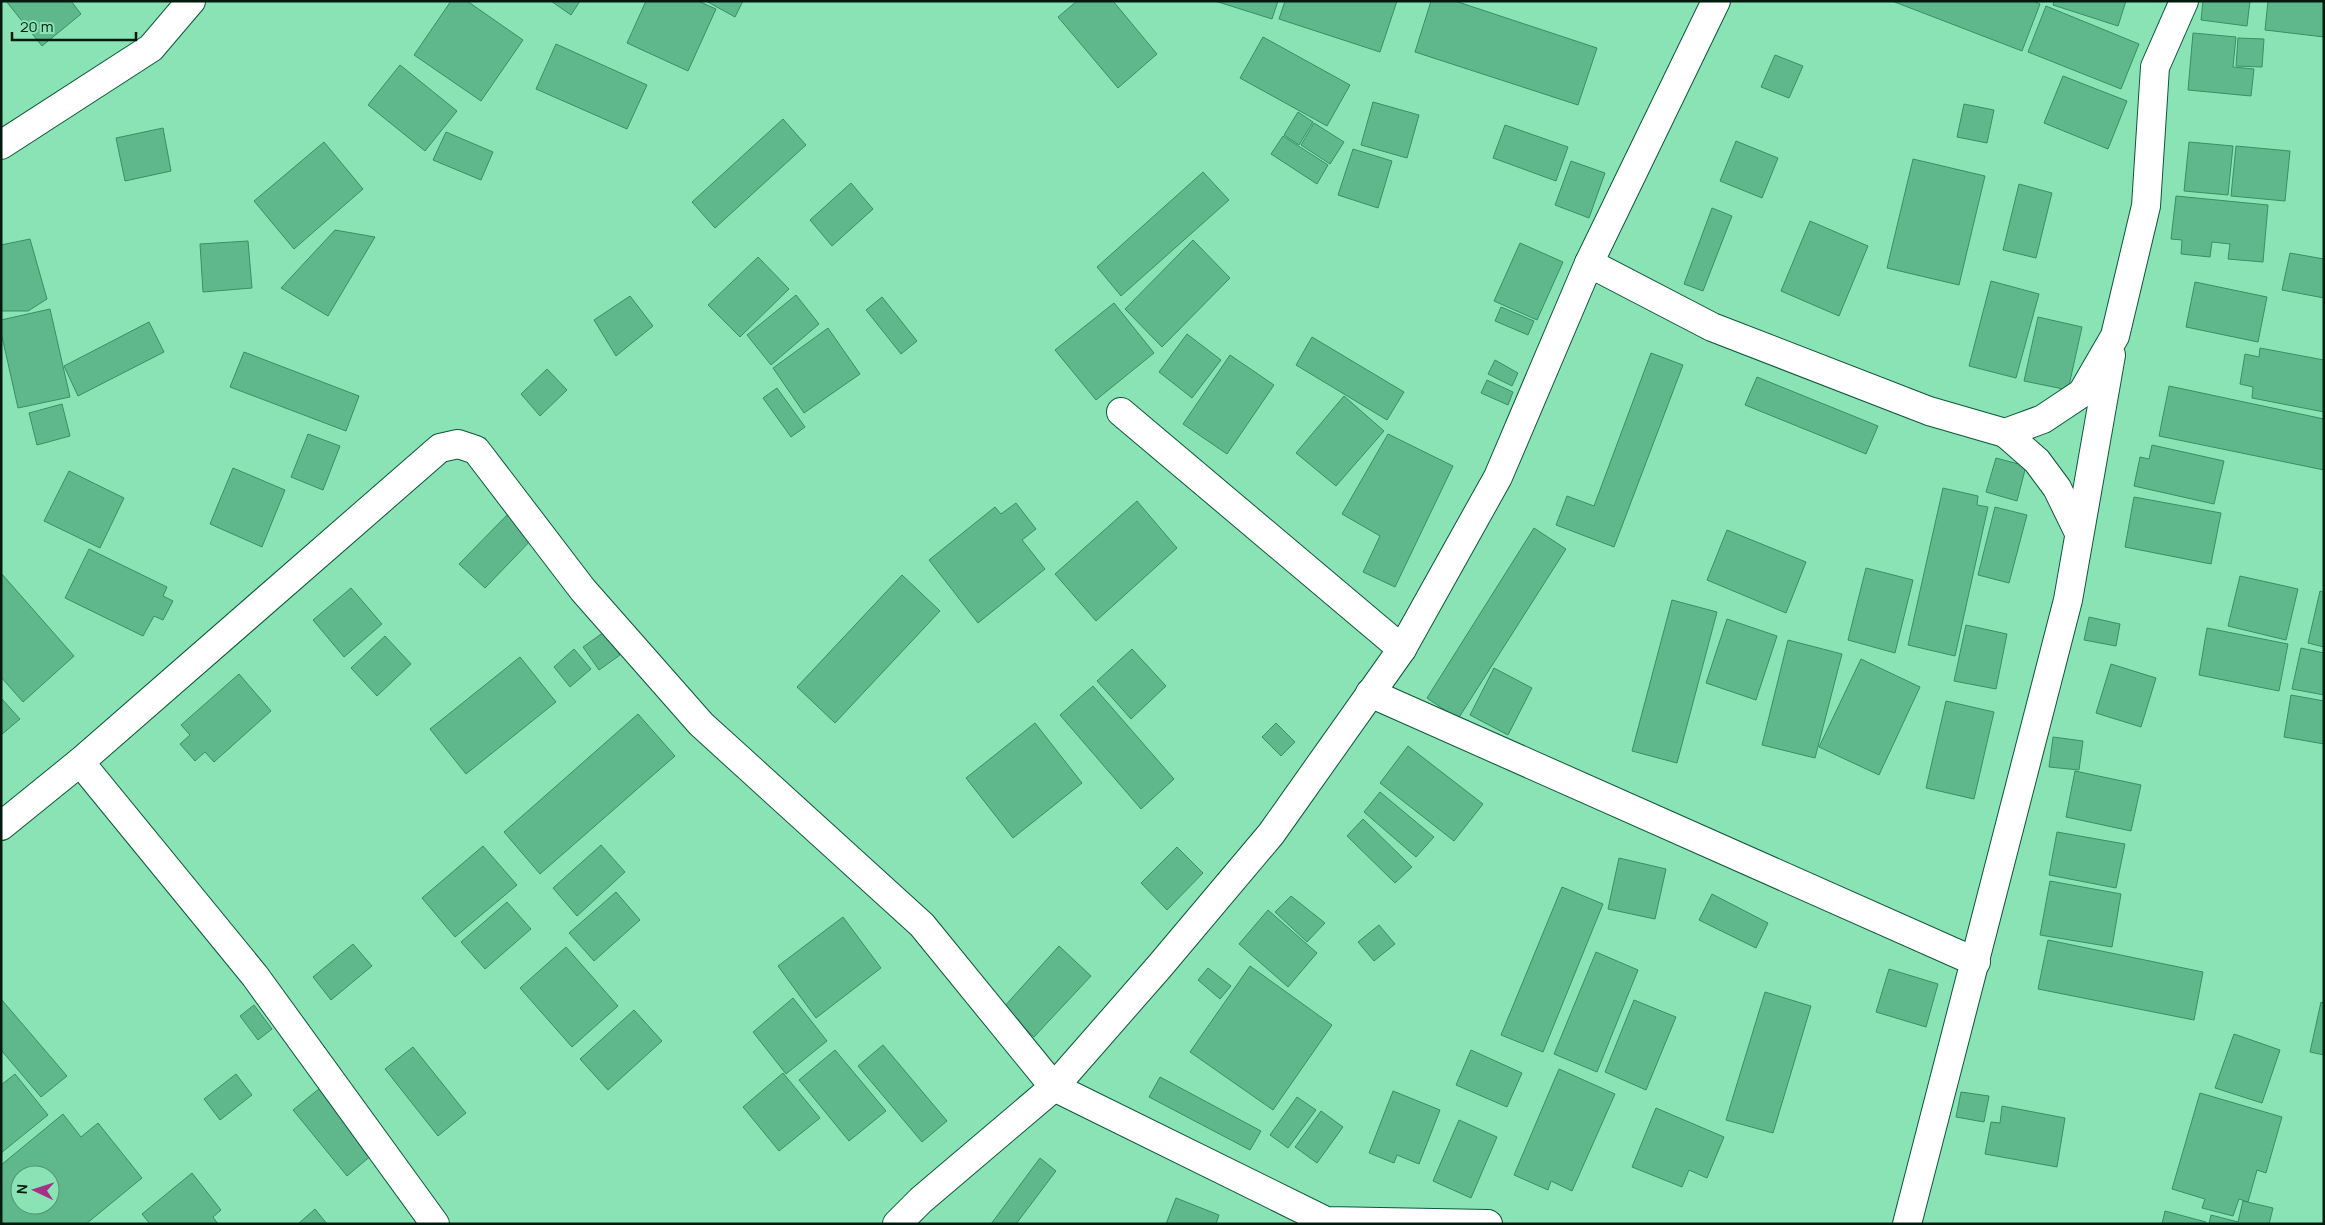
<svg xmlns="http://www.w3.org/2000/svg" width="2325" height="1225" font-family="Manrope,sans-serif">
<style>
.building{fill:#5fb88b;stroke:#359065;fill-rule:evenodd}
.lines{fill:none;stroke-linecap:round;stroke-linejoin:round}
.street-casing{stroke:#0b5738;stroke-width:30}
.street{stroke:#fff;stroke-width:28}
</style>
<rect width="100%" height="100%" fill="#8ae3b4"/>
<g class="building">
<path d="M6,1H71L81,14L42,46Z"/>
<path d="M451,1H467L523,40L481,101L414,55Z"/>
<path d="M551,1H580L571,15Z"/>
<path d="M646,1H698L716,9L688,71L627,43Z"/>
<path d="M706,1H743L735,17Z"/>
<path d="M1077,1H1113L1157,54L1118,88L1058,17Z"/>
<path d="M1215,1H1278L1272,19Z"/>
<path d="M1285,1H1397L1380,52L1279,19Z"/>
<path d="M1431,1H1455L1597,48L1578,105L1415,52Z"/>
<path d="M1892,1H2033L2040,4L2022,51Z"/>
<path d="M2054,1H2126L2118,26L2053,5Z"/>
<path d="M2203,1H2250L2247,26L2201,20Z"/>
<path d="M2268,1H2324V37L2265,30Z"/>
<path d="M2046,6L2139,44L2121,89L2028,52Z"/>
<path d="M2193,33L2236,37L2233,67L2254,69L2251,96L2188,90Z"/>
<path d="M1263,37L1350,85L1327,126L1240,78Z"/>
<path d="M2238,38L2264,39L2262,67L2236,66Z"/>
<path d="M556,44L647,85L627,129L536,89Z"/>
<path d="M1775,55L1803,66L1789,98L1761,87Z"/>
<path d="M400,65L457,111L425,151L368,105Z"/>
<path d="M2063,76L2127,101L2108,149L2044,123Z"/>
<path d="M1373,102L1419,115L1407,158L1361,145Z"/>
<path d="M1964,104L1994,110L1987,143L1957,137Z"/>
<path d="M1298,112L1313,122L1299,145L1284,135Z"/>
<path d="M783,119L806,145L715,228L692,202Z"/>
<path d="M1314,123L1344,142L1330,164L1301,145Z"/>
<path d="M1505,125L1568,147L1556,181L1493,158Z"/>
<path d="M163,128L171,171L125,181L116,138Z"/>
<path d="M446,132L493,152L481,180L433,160Z"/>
<path d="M1283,136L1328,165L1317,184L1271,154Z"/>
<path d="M1736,141L1778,158L1762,198L1720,181Z"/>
<path d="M324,142L363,189L294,249L254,201Z"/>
<path d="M2189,142L2233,146L2228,195L2184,191Z"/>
<path d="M2236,146L2290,151L2285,201L2231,196Z"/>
<path d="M1353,149L1392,161L1378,208L1338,195Z"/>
<path d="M1913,159L1985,176L1959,285L1887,268Z"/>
<path d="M1571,161L1605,173L1589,218L1555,205Z"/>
<path d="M1203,172L1229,200L1121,296L1097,267Z"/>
<path d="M851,183L873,209L832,246L810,220Z"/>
<path d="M2019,184L2052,193L2036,258L2003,250Z"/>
<path d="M2176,196L2268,205L2263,262L2228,259L2230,244L2212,242L2210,257L2181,254L2182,240L2171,239Z"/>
<path d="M1712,208L1732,216L1703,291L1684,284Z"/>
<path d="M1810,221L1868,246L1839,316L1781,291Z"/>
<path d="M335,230L375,237L328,316L281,288Z"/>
<path d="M30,239L47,299L28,311H1V245Z"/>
<path d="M1193,240L1230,278L1162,347L1125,309Z"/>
<path d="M248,241L252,288L203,292L200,244Z"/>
<path d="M1520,243L1563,262L1537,320L1494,301Z"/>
<path d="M2290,253L2324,259V298L2282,290Z"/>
<path d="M758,257L789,289L740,337L708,305Z"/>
<path d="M1991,281L2039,294L2016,378L1969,366Z"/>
<path d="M2195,282L2267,297L2258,342L2186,327Z"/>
<path d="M796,295L819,324L771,365L747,335Z"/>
<path d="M630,296L653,326L616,356L594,320Z"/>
<path d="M882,297L917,341L901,354L866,310Z"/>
<path d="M1114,303L1154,353L1096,400L1055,350Z"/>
<path d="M1501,307L1534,321L1528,335L1495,321Z"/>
<path d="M50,309L70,397L18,408L1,332V320Z"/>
<path d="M2038,317L2082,327L2068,390L2024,381Z"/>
<path d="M149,322L164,352L78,396L64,366Z"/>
<path d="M828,328L860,374L804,413L773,368Z"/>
<path d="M1187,334L1221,360L1192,398L1159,372Z"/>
<path d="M1312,337L1404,392L1387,420L1296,365Z"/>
<path d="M2260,348L2324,360V412L2252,398L2253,387L2240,384L2245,354L2259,357Z"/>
<path d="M244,352L359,396L346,431L230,387Z"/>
<path d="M1651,353L1683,365L1614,547L1556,525L1567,496L1594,506Z"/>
<path d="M1230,355L1274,385L1227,454L1183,424Z"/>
<path d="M1495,360L1518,373L1512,386L1488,374Z"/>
<path d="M547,369L567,390L540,416L521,394Z"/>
<path d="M1757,377L1878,426L1866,454L1745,405Z"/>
<path d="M1487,380L1513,392L1508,405L1481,393Z"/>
<path d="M2169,386L2324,419V470L2159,436Z"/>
<path d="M777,388L805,427L791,437L763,398Z"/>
<path d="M1344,396L1384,431L1336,486L1296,453Z"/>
<path d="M62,404L70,436L37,445L29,413Z"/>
<path d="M308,434L340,446L323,490L291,477Z"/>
<path d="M1388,434L1453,466L1395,587L1363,572L1380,536L1342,514Z"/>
<path d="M2152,445L2224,461L2214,504L2134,486L2140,457L2149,459Z"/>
<path d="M1996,458L2026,466L2017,501L1986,492Z"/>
<path d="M233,468L285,490L262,547L210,524Z"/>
<path d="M69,471L124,498L100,548L44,521Z"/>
<path d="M1943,488L1978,496L1977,505L1988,507L1955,656L1908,645Z"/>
<path d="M2134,497L2221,513L2211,564L2125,547Z"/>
<path d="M1137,501L1177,548L1096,621L1055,574Z"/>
<path d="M1016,503L1036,529L1022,540L1045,569L978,623L929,560L995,507L1001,514Z"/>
<path d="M1995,507L2027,515L2009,583L1978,575Z"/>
<path d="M511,511L536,535L485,588L459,564Z"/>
<path d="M1534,528L1566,549L1458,719L1427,698Z"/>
<path d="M1727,530L1806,562L1786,613L1707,580Z"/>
<path d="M89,549L167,587L163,596L173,601L163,620L154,616L143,636L65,598Z"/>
<path d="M1866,568L1913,580L1895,653L1848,640Z"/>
<path d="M1,573L74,656L23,702L1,677Z"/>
<path d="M902,575L940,611L835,723L797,687Z"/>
<path d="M2240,576L2298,589L2286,640L2228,626Z"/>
<path d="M351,588L382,624L344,657L313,620Z"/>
<path d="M2320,591L2324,592V647L2308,643Z"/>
<path d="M1672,600L1717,612L1677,763L1632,751Z"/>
<path d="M2089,617L2120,624L2116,646L2084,640Z"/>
<path d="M1727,619L1777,636L1756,700L1706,683Z"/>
<path d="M1966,625L2007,634L1996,689L1954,681Z"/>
<path d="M2207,628L2288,644L2279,691L2199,675Z"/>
<path d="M604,632L620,655L599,670L583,647Z"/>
<path d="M385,636L411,664L377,696L351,668Z"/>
<path d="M1788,640L1842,654L1815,758L1762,745Z"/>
<path d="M2301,648L2324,653V695L2292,689Z"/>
<path d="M574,649L591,669L570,687L554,667Z"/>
<path d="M1132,649L1166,686L1131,719L1097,681Z"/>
<path d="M520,657L556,702L466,774L430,729Z"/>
<path d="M1861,659L1920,687L1879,775L1819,747Z"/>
<path d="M2111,664L2156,678L2141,727L2096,713Z"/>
<path d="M1494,668L1532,688L1508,735L1470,715Z"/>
<path d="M239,674L271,711L214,762L205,752L195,761L180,744L190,735L181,725Z"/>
<path d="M1093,686L1174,779L1141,809L1060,715Z"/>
<path d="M2291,695L2324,701V744L2284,737Z"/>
<path d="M1,698L20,719L1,735Z"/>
<path d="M1946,701L1994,712L1974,799L1926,788Z"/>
<path d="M638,714L675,756L540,874L504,832Z"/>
<path d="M1035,723L1082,783L1013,838L966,778Z"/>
<path d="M1276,723L1295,742L1281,756L1262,737Z"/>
<path d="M2053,737L2083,741L2079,770L2049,767Z"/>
<path d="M1408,746L1483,804L1454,841L1380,783Z"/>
<path d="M2075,771L2141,785L2131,831L2066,817Z"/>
<path d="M1380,792L1434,837L1416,857L1364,812Z"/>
<path d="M1363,819L1412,867L1395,883L1347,836Z"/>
<path d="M2057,832L2125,844L2116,888L2049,875Z"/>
<path d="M601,845L625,872L577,916L553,888Z"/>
<path d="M483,846L517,885L455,937L422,898Z"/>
<path d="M1177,847L1203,873L1167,910L1141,883Z"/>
<path d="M1619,858L1666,869L1655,919L1608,909Z"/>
<path d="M2050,881L2121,894L2112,947L2040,935Z"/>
<path d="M1562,887L1603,904L1543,1052L1501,1035Z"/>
<path d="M616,892L640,920L594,961L569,933Z"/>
<path d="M1712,894L1768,923L1756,948L1699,920Z"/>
<path d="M1291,896L1325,923L1307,942L1275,912Z"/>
<path d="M507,902L531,929L485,969L461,942Z"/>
<path d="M1268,910L1317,953L1288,987L1239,944Z"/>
<path d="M843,917L881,968L816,1018L778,966Z"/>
<path d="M1379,925L1395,944L1374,961L1358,942Z"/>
<path d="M2048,940L2203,972L2194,1020L2038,989Z"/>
<path d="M353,944L372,966L331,1000L313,977Z"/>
<path d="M1059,946L1091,976L1034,1037L1003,1008Z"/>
<path d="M566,947L618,1006L572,1047L520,988Z"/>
<path d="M1596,952L1638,970L1597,1072L1554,1054Z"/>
<path d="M1250,966L1332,1025L1273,1110L1190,1052Z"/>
<path d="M1208,968L1231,986L1220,999L1198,980Z"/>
<path d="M1889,969L1938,984L1926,1027L1876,1012Z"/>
<path d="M1765,992L1811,1006L1773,1133L1726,1120Z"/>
<path d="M793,998L827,1041L786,1074L753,1032Z"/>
<path d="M1,999L67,1076L41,1097L1,1050Z"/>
<path d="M1634,1000L1676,1017L1646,1090L1605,1072Z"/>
<path d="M2321,1002L2324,1003V1055L2310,1052Z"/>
<path d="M254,1005L272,1029L258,1040L240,1016Z"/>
<path d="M634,1010L662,1041L608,1090L580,1059Z"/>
<path d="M2234,1034L2280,1050L2262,1103L2215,1088Z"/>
<path d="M883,1045L947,1121L922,1142L858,1066Z"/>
<path d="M413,1047L466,1113L438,1136L385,1069Z"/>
<path d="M835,1050L886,1111L849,1141L799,1080Z"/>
<path d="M1471,1050L1522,1073L1507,1107L1456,1085Z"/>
<path d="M1559,1069L1615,1094L1572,1191L1551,1181L1548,1190L1514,1175Z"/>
<path d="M783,1073L820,1118L779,1151L743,1107Z"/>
<path d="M15,1074L48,1115L1,1153V1085Z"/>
<path d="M236,1074L252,1095L220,1120L204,1099Z"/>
<path d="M1160,1077L1261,1131L1250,1150L1149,1097Z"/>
<path d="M320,1088L373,1154L347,1176L293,1110Z"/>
<path d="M1393,1091L1440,1110L1419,1164L1397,1155L1394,1163L1369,1153Z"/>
<path d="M1961,1092L1989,1096L1984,1122L1956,1117Z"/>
<path d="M2200,1093L2282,1117L2266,1173L2257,1170L2248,1202L2239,1199L2233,1216L2202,1208L2205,1199L2172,1189Z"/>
<path d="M1297,1097L1316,1110L1288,1148L1270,1135Z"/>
<path d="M2002,1106L2065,1118L2057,1167L1985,1154L1991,1122L2000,1123Z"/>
<path d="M1656,1108L1724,1137L1707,1178L1689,1170L1682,1187L1632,1167Z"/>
<path d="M1321,1111L1343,1127L1317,1163L1295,1147Z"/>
<path d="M63,1114L81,1137L98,1123L142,1178L86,1224H1V1165ZM20,1175H50V1205H20Z"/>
<path d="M1459,1120L1497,1137L1471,1198L1433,1181Z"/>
<path d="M1040,1158L1056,1171L1016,1224H991Z"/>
<path d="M192,1173L221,1210L213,1217L218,1224H150L142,1214Z"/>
<path d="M1176,1198L1219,1215L1216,1224H1166Z"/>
<path d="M2243,1201L2273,1208L2269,1224H2209L2211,1215L2238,1222Z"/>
<path d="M315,1209L327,1224H298Z"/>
<path d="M2165,1211L2206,1222L2205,1224H2162Z"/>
</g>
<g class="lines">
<defs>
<g id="street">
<path d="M1,145L151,48L191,1"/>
<path d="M1589,263L1712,327L1929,411L2005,433L2043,419L2082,393L2115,336L2146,206L2155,67L2184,1"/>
<path d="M1121,412L1402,649"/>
<path d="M2005,433L2037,461L2057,488L2079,533"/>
<path d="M1370,693L1976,962"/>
<path d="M1,826L80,762"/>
<path d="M435,1224L255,976L80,762L440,448L458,444L476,450L583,590L701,724L922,925L1054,1087L1326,1221L1488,1224"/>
<path d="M897,1224L921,1200L1054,1087L1159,967L1271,834L1402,649L1498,477L1589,263L1716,1"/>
<path d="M1907,1224L2068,600L2111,355"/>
</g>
</defs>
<use href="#street" class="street-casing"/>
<use href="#street" class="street"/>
</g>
<rect width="2325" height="1225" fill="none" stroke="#001a0d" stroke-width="5"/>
<g transform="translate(35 1190) rotate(274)"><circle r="24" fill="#8ae3b4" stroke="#539371"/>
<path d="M0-4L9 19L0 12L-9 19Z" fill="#a53088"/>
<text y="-8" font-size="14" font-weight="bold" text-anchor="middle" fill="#001a0d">N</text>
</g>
<path d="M12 32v8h124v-8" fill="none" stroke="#001a0d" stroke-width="2.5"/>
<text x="20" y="32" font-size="15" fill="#001a0d" stroke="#8ae3b4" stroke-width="4" paint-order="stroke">20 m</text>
</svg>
